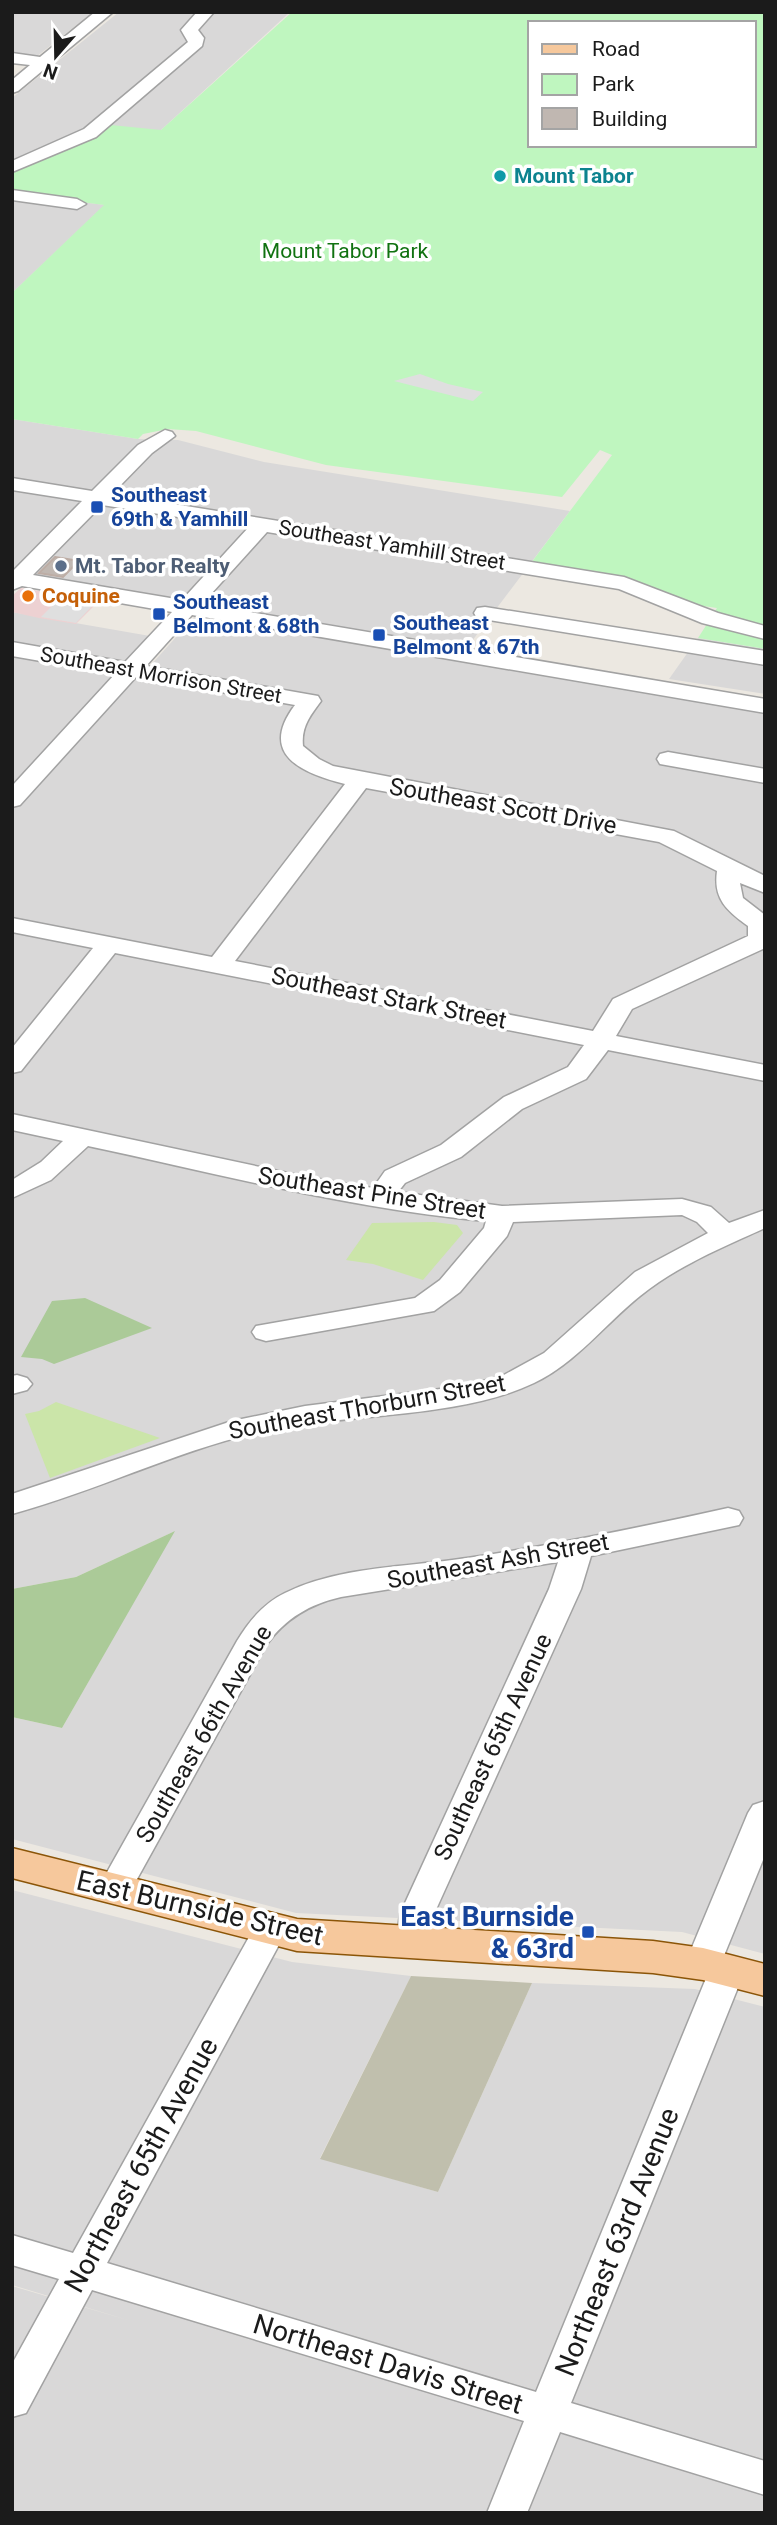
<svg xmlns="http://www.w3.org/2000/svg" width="777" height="2525" font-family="Roboto,sans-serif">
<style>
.residential{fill:#d9d8d8}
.commercial{fill:#edd1d2}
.construction{fill:#c0bfad}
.grass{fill:#cbe5a9}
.forest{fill:#abca98}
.park{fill:#bff6bf;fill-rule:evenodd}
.parking{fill:#dfdfdf}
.building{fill:#c0b7b1;stroke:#bdada5;stroke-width:2}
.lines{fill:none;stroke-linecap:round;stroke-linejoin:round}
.minor-casing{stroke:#a2a2a2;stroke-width:3}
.major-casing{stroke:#8b5508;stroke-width:3}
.minor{fill:#fff;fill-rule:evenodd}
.major{fill:#f6c89c;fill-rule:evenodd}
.culture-dot{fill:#0f9aa8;stroke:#fff;stroke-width:2.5}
.transit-dot{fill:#1a4fb4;stroke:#fff;stroke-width:2.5}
.service-dot{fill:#5c6f8a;stroke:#fff;stroke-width:2.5}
.food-dot{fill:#e8710a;stroke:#fff;stroke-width:2.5}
.labels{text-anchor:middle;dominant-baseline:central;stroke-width:7;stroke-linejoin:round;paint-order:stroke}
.far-culture-label{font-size:21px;font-weight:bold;fill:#0d838f;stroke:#fff;text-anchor:start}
.far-park-label{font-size:21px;fill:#117211;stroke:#fff}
.far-transit-label{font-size:21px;font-weight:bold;fill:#164399;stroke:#fff;text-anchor:start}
.far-street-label{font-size:21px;fill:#1b1b1b;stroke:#fff}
.far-service-label{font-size:21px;font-weight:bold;fill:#4e5e75;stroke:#fff;text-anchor:start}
.far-food-label{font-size:21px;font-weight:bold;fill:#c56008;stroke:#fff;text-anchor:start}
.street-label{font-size:24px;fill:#1b1b1b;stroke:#fff}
.near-street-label{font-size:28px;fill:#1b1b1b;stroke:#fff}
.near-transit-label{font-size:28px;font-weight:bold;fill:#164399;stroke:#fff;text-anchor:end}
</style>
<rect width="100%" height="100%" fill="#ece8e1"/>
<g class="residential">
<path d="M12,12H93L36,57L12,54Z"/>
<path d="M119,12H290L161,130L99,134L36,159L12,174V98Z"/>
<path d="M12,193L105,205L12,293Z"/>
<path d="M12,419L138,439L178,440L264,462L570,511L466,649L765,709V1954L682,1932L296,1913L12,1839V1717L62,1728L173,1532L76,1577L12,1589V612L150,636L128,663L150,666L204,606L12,573Z"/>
<path d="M698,638L765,649V694L669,679Z"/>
<path d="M12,1890L292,1962L411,1976L320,2158L438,2192L532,1983L695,1989L765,2007V2513H12V2286L131,2321L12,2285Z"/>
</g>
<path class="commercial" d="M21,588L99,601L76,624L39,618L12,612V596Z"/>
<path class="construction" d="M411,1976L532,1983L438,2192L320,2159Z"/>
<g class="grass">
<path d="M434,1222L457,1225L463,1233L423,1280L373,1264L346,1260L372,1223Z"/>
<path d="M56,1402L160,1438L50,1478L25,1414L39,1411Z"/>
</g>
<g class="forest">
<path d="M85,1298L152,1328L54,1364L42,1359L21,1357L52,1301Z"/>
<path d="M175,1531L62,1728L12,1717V1589L76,1577Z"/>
</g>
<g class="park">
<path d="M292,12H765V627L713,614L717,608L696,605L635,580L531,563L612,455L600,450L562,497L326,465L196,431L168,429L143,434L138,439L12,419V293L104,205L12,193V174C42,152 81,148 111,125L161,130ZM530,23H754V145H530Z"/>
<path d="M707,624L765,638V649L698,638Z"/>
</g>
<g class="parking">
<path d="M420,374L448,384L483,392L473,401L394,381Z"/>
<path d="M60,598L95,603L76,623L41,617Z"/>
</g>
<path class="building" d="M55,557L79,561L63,577L39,573Z"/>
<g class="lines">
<defs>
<g id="minor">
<path d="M95,12H113L18,91L12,93V80L30,65L12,63V53L40,57Z"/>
<path d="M197,12H214L198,30L204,38L202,46L96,137L12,172V161L84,129L188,42L181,30Z"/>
<path d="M12,190L77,199L86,204L77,209L12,200Z"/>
<path d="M165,430L172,432L175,436L152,453L112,494L624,577L718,613L765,626V639L702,623L619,589L267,532L202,604L765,699V713L192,615L146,666L318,696L321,701C310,716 301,727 303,746L319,759L333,766L674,831L765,876V893L740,883L743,898L765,915L763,949L632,1009L616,1036L765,1065V1081L608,1050L586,1079L522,1109L461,1157L405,1183L398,1192L502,1206L682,1199L711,1207L729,1223L765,1210V1228C721,1248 677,1266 640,1296C604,1325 576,1363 534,1383C459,1419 347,1413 264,1431C177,1450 98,1491 12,1514V1494L232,1421L305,1406L464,1386L502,1376L544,1353L635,1272L708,1233L697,1222L682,1215L513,1222L507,1236L460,1292L434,1311L266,1341L256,1338L252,1332L256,1326L415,1298L440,1280L484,1228L486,1221C352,1209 219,1174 88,1146L51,1180L12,1198V1180L41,1162L63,1141L12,1130V1114L307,1177L373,1188L385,1171L441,1145L504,1097L568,1067L584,1045L115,953L21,1071L12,1073V1048L93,948L12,932V918L212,957L345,784C301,773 258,754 295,705L136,677L20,805L12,807V786L115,674L12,656V642L125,662L172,612L22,586L12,590V572L82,501L12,490V478L92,491L138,445ZM102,505L248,528L182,600L33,575ZM366,788L659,842L717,871C713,899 727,911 748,926V936L613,999L593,1031L235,961Z"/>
<path d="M485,607L765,651V665L477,618L474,613L477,608Z"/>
<path d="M668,752L765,769V783L660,764L657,759L660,754Z"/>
<path d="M17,1375L27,1378L32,1384L27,1390L12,1394V1376Z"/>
<path d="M728,1508L739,1511L743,1518L739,1525L591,1556L581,1589L434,1914L430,1944L425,1953L413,1957L401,1953L396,1944L400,1914L549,1589L558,1562L341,1597C310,1604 286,1618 267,1644L126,1899L114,1902L102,1899L97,1890L237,1641C249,1621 264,1603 285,1593C340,1566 408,1567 467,1558C555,1545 642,1527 728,1508Z"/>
<path d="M765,1801V1855L723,1958L739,1961L745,1970L571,2403L765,2461V2495L560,2432L527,2513H487L524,2421L92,2290L26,2413L12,2417V2364L59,2279L12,2265V2235L73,2253L258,1921L270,1917L282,1921L287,1930L107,2263L536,2392L707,1976L691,1973L685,1964L748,1813L753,1805Z"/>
</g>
<path id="major" d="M12,1848L297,1919L653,1941L703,1948L765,1964V1996L703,1980L653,1973L297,1951L12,1878Z"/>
</defs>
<use href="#minor" class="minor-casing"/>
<use href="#major" class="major-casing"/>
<use href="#minor" class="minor"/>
<use href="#major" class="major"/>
</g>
<circle class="culture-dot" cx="500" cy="176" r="7"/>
<g class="transit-dot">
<rect x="90" y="500" width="14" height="14" rx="3.5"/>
<rect x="152" y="607" width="14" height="14" rx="3.5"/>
<rect x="372" y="628" width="14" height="14" rx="3.5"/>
<rect x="581" y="1925" width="14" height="14" rx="3.5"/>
</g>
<circle class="service-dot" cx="61" cy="566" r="7"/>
<circle class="food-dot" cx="28" cy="596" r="7"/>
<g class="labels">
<g class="far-culture-label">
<text x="514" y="176">Mount Tabor</text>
</g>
<g class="far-park-label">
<text x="345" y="251">Mount Tabor Park</text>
</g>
<g class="far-transit-label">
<text x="111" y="495">Southeast<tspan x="111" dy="24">69th &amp; Yamhill</tspan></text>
<text x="173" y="602">Southeast<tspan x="173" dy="24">Belmont &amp; 68th</tspan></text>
<text x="393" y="623">Southeast<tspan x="393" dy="24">Belmont &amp; 67th</tspan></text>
</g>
<g class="far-street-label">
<text transform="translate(392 545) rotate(9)">Southeast Yamhill Street</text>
<text transform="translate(161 675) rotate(10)">Southeast Morrison Street</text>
</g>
<g class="far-service-label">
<text x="75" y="566">Mt. Tabor Realty</text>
</g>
<g class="far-food-label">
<text x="42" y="596">Coquine</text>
</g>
<g class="street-label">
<text transform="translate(503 806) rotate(10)">Southeast Scott Drive</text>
<text transform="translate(389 998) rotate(11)">Southeast Stark Street</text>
<text transform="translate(372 1193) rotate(9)">Southeast Pine Street</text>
<text transform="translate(367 1407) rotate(-10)">Southeast Thorburn Street</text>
<text transform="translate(498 1561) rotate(-10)">Southeast Ash Street</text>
<text transform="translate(204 1734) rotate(-60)">Southeast 66th Avenue</text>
<text transform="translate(493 1747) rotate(-65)">Southeast 65th Avenue</text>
</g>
<g class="near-street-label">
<text transform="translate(200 1908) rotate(13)">East Burnside Street</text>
<text transform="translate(141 2165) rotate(-61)">Northeast 65th Avenue</text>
<text transform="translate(617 2242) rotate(-68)">Northeast 63rd Avenue</text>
<text transform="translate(388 2364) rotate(17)">Northeast Davis Street</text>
</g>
<g class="near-transit-label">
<text x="574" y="1916">East Burnside<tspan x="574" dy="32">&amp; 63rd</tspan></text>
</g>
</g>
<rect width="777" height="2525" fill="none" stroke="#1b1b1b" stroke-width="28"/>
<rect x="528" y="21" width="228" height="126" fill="#ffffff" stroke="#a4a4a4" stroke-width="2"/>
<rect x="542" y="44" width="35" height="10" fill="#f6c89c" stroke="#a4a4a4" stroke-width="2"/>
<text x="592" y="56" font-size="21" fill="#1b1b1b">Road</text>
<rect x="542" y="74" width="35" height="21" fill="#bff6bf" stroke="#a4a4a4" stroke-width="2"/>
<text x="592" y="91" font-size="21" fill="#1b1b1b">Park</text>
<rect x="542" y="108" width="35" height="21" fill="#c0b7b1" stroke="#a4a4a4" stroke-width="2"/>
<text x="592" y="126" font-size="21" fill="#1b1b1b">Building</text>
<g transform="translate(56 56) rotate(200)" stroke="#ffffff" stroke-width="5" paint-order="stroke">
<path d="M0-5L12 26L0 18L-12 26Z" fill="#1b1b1b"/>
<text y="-10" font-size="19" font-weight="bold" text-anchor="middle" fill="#1b1b1b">N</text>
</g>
</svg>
